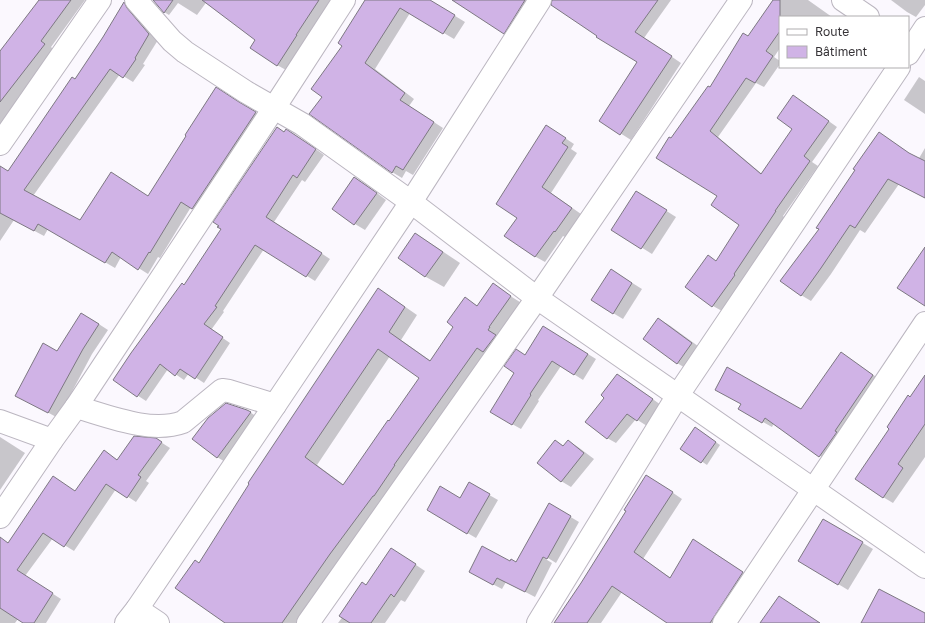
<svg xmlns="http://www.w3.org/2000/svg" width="925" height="623" font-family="'Golos Text',sans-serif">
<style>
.shadow{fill:#0003;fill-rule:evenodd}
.building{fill:#d0b3e6;stroke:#7d7882;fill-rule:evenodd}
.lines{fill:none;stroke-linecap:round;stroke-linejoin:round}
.minor-casing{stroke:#bbb6c0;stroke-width:24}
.minor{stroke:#fff;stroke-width:22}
</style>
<rect width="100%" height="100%" fill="#fbf8fe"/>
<g class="shadow">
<path d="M40,0H85L51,47L54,50L17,99L20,101L0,128V52Z"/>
<path d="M154,0H208L197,15L178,3L169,15L164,12Z"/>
<path d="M243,0H332L286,70L277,65L256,40Z"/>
<path d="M369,0H429L465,22L454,39L410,13L375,69L414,99L409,106L443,128L413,175L406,171L402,178L392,172L324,97L344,45Z"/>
<path d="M479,0H538L514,39L504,33Z"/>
<path d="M553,0H671L644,38L681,63L631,140L601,121L639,62L598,36Z"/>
<path d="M774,0H808L832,17H780V48L774,57L780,61V64L764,87L756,83L718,137L762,174L793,129L794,97L802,102L837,127L812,162L818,166L783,216L784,217L742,280L743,281L722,311L713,306L686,287L708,257L717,262L740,224L719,195L672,139L748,37Z"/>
<path d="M891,0H925V5L916,17L907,12Z"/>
<path d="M124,3L133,8L158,40L143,64L145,65L133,82L120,74L33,196L81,221L149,197L248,109L265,118L202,213L191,207L160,258L158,257L148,274L121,257L115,268L48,229L44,236L14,220L0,241V179L8,172L75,80L104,37Z"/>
<path d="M919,77L925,81V114L904,100Z"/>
<path d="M286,131L304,141L324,155L305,182L302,180L274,222L330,259L315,281L264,249L223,311L224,312L211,330L230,343L204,383L189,373L184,380L168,369L146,401L114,380L185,286Z"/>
<path d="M556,132L574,144L571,149L577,153L551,193L581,214L565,237L563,236L545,262L536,257L506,235L518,217Z"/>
<path d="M879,133L889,139L918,160L925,148V198L899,184L865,233L860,230L831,274L811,301L801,295L820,229Z"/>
<path d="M355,178L365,184L386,200L365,230L355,224Z"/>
<path d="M646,198L676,217L652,254L612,229Z"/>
<path d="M415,234L433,245L460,263L444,287L426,277L400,257Z"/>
<path d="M621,276L642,289L623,319L613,313Z"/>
<path d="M493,285L523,304L300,623H227L200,564L391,297L417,315L401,340L431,361L455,327L465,299L478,306ZM390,356L421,378L344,485L317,465Z"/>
<path d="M91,319L108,330L92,354L58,418L25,400L57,352Z"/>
<path d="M659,319L669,325L702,349L687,369L677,363Z"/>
<path d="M552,332L596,359L583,380L561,366L538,400L539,401L521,429L512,424L516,373L526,355Z"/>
<path d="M850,359L882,381L829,461L820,456L774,423L772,427L740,409L801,411Z"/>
<path d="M617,375L626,380L661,405L647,426L636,419L616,443L607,438L605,397Z"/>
<path d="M925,377V457L893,503L883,497L910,398Z"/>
<path d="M247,410L257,417L227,463L217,457Z"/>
<path d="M700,431L720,445L707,465L682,448Z"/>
<path d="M0,437L25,453L0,490Z"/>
<path d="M156,439L170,448L146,481L149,483L136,502L116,489L74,551L53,538L25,576L61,599L46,623H25L18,619L15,623H0V547L4,541L9,543L76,492L113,457L118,460Z"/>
<path d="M555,441L564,446L568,441L578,447L594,459L571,487L561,481Z"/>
<path d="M657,482L682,499L643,559L671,578L704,546L753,579L724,623H666L667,622L622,592L601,623H555Z"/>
<path d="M470,484L498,500L476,538L428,510L461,499Z"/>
<path d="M549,504L579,522L556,563L540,553L539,555L552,563L535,597L506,582L502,589L479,577L511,562L516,563Z"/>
<path d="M824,520L873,549L848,590L800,561Z"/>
<path d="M401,555L425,571L405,602L401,600L385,623H338L366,586Z"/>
</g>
<g class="building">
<path d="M39,0H71L41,41L45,44L0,102V51Z"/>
<path d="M153,0H173L164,13Z"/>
<path d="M202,0H319L296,35H297L277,66L250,48L255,40Z"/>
<path d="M365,0H430L455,15L443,34L400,8L365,63L405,93L400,100L434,122L403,170L396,166L392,173L309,114L322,97L311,89L342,46L338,43Z"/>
<path d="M452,0H525L504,34Z"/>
<path d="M552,0H658L635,32L672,56L620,135L599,121L637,62L596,37L597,36L551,5Z"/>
<path d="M773,0H780V31L766,51L773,56L755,83L746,78L710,131L761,174L792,129L777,118L793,95L829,121L804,156L810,161L775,211H776L734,274L735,275L712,307L685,287L708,255L716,261L739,225L711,205L717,196L656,158L669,137L671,138L708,86L710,87L743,33L748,36Z"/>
<path d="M124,2L127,8L149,34L135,58L136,59L123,78L110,69L24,190L80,220L111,172L148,196L186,136L185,135L216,87L239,102L256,112L192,209L181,202L150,253L149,252L138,270L112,252L105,263L38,224L34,231L0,213V166L8,171L72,77L75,79L103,37Z"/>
<path d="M546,125L566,138L562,143L568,147L542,187L572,208L555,232L554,231L535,257L504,236L517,218L496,204Z"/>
<path d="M277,127L284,132L286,129L316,149L297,178L293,175L266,217L322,253L306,277L255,245L215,306L217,307L204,324L223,337L195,379L180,369L175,376L160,364L137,397L113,380L131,353L182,283L184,285L221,229L217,227L219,226L213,222Z"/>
<path d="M879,132L909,153L925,161V198L888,179L855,228L850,225L821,268L801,296L780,281L819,229L816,228L855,170L853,169Z"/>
<path d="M354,177L377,193L354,225L332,209Z"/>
<path d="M636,191L667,210L641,249L611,230Z"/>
<path d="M415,233L443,252L425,277L398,258Z"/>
<path d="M925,247V306L897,288Z"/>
<path d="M611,269L632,283L613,314L591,300Z"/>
<path d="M493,283L511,296L489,327H490L488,330L496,335L483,352L477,348L394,465H395L374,496H373L330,554L282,623H225L175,588L195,560L199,563L249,484L248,483L378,288L405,307L389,332L430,361L453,327L447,322L465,297L477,306ZM378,349L419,378L389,421L388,420L343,485L305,457Z"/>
<path d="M81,313L99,324L83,349L48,413L15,396L43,343L57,351Z"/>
<path d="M658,318L692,343L677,364L643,339Z"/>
<path d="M543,326L588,354L574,375L552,361L530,394L531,395L512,425L490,412L514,373L504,366L516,349L525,355Z"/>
<path d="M841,352L873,375L835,431L837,432L819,457L765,418L762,423L738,409L741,404L715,390L727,367L801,409Z"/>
<path d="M617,374L653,399L637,421L627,414L607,439L585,422L604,398L601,395Z"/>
<path d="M925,375V424L898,464L903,468L883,498L855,479L889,429L887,427L908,395L910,397Z"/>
<path d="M226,403L247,410L251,412L217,458L192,439L208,418Z"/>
<path d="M695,427L716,442L701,463L680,449Z"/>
<path d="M134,436L156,438L162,442L138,475L141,477L127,498L106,484L64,547L43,533L17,570L53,593L34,623H23L0,608V537L8,543L53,476L75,491L104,450L117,460Z"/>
<path d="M555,440L563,446L568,440L584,453L561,482L537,463Z"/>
<path d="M646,475L673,492L634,552L670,578L693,539L743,572L710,623H667L612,586L587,623H554L581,583L626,511L624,510Z"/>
<path d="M469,482L490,494L467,534L427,510L440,486L460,498Z"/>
<path d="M549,503L571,516L547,559L543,557L525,592L497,578L493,585L469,572L482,546L510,561L511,559L516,562Z"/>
<path d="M823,519L863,542L838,585L798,561Z"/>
<path d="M391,548L416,564L394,597L391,594L371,623H350L339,616L362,582L366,585Z"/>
<path d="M879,589L925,613V623H861Z"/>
<path d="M779,596L820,623H760Z"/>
</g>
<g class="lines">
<defs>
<g id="minor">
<path d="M136,0L172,41L185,52L246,92L302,124L411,202L537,298L925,567"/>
<path d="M843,0L868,17"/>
<path d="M908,54L925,28"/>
<path d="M0,144L100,0"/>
<path d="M76,407C108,416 151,434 183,422L222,390L229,391L275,405"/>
<path d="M0,421L52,440"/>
<path d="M0,517L52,440L76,407L274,108L344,0"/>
<path d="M137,609L158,623"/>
<path d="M126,623L137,609L275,405L411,202L540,0"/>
<path d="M308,623L537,298L741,0"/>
<path d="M538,623L678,395L899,67"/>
<path d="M724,623L925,323"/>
</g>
</defs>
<use href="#minor" class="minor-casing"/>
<use href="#minor" class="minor"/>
</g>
<rect x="779" y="16" width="130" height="52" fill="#ffffff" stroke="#afadaf"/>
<rect x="787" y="29" width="20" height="6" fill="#ffffff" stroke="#afadaf"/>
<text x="815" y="36" font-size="12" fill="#363337">Route</text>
<rect x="787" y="46" width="20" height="12" fill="#d0b3e6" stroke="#afadaf"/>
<text x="815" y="56" font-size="12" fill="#363337">Bâtiment</text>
</svg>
